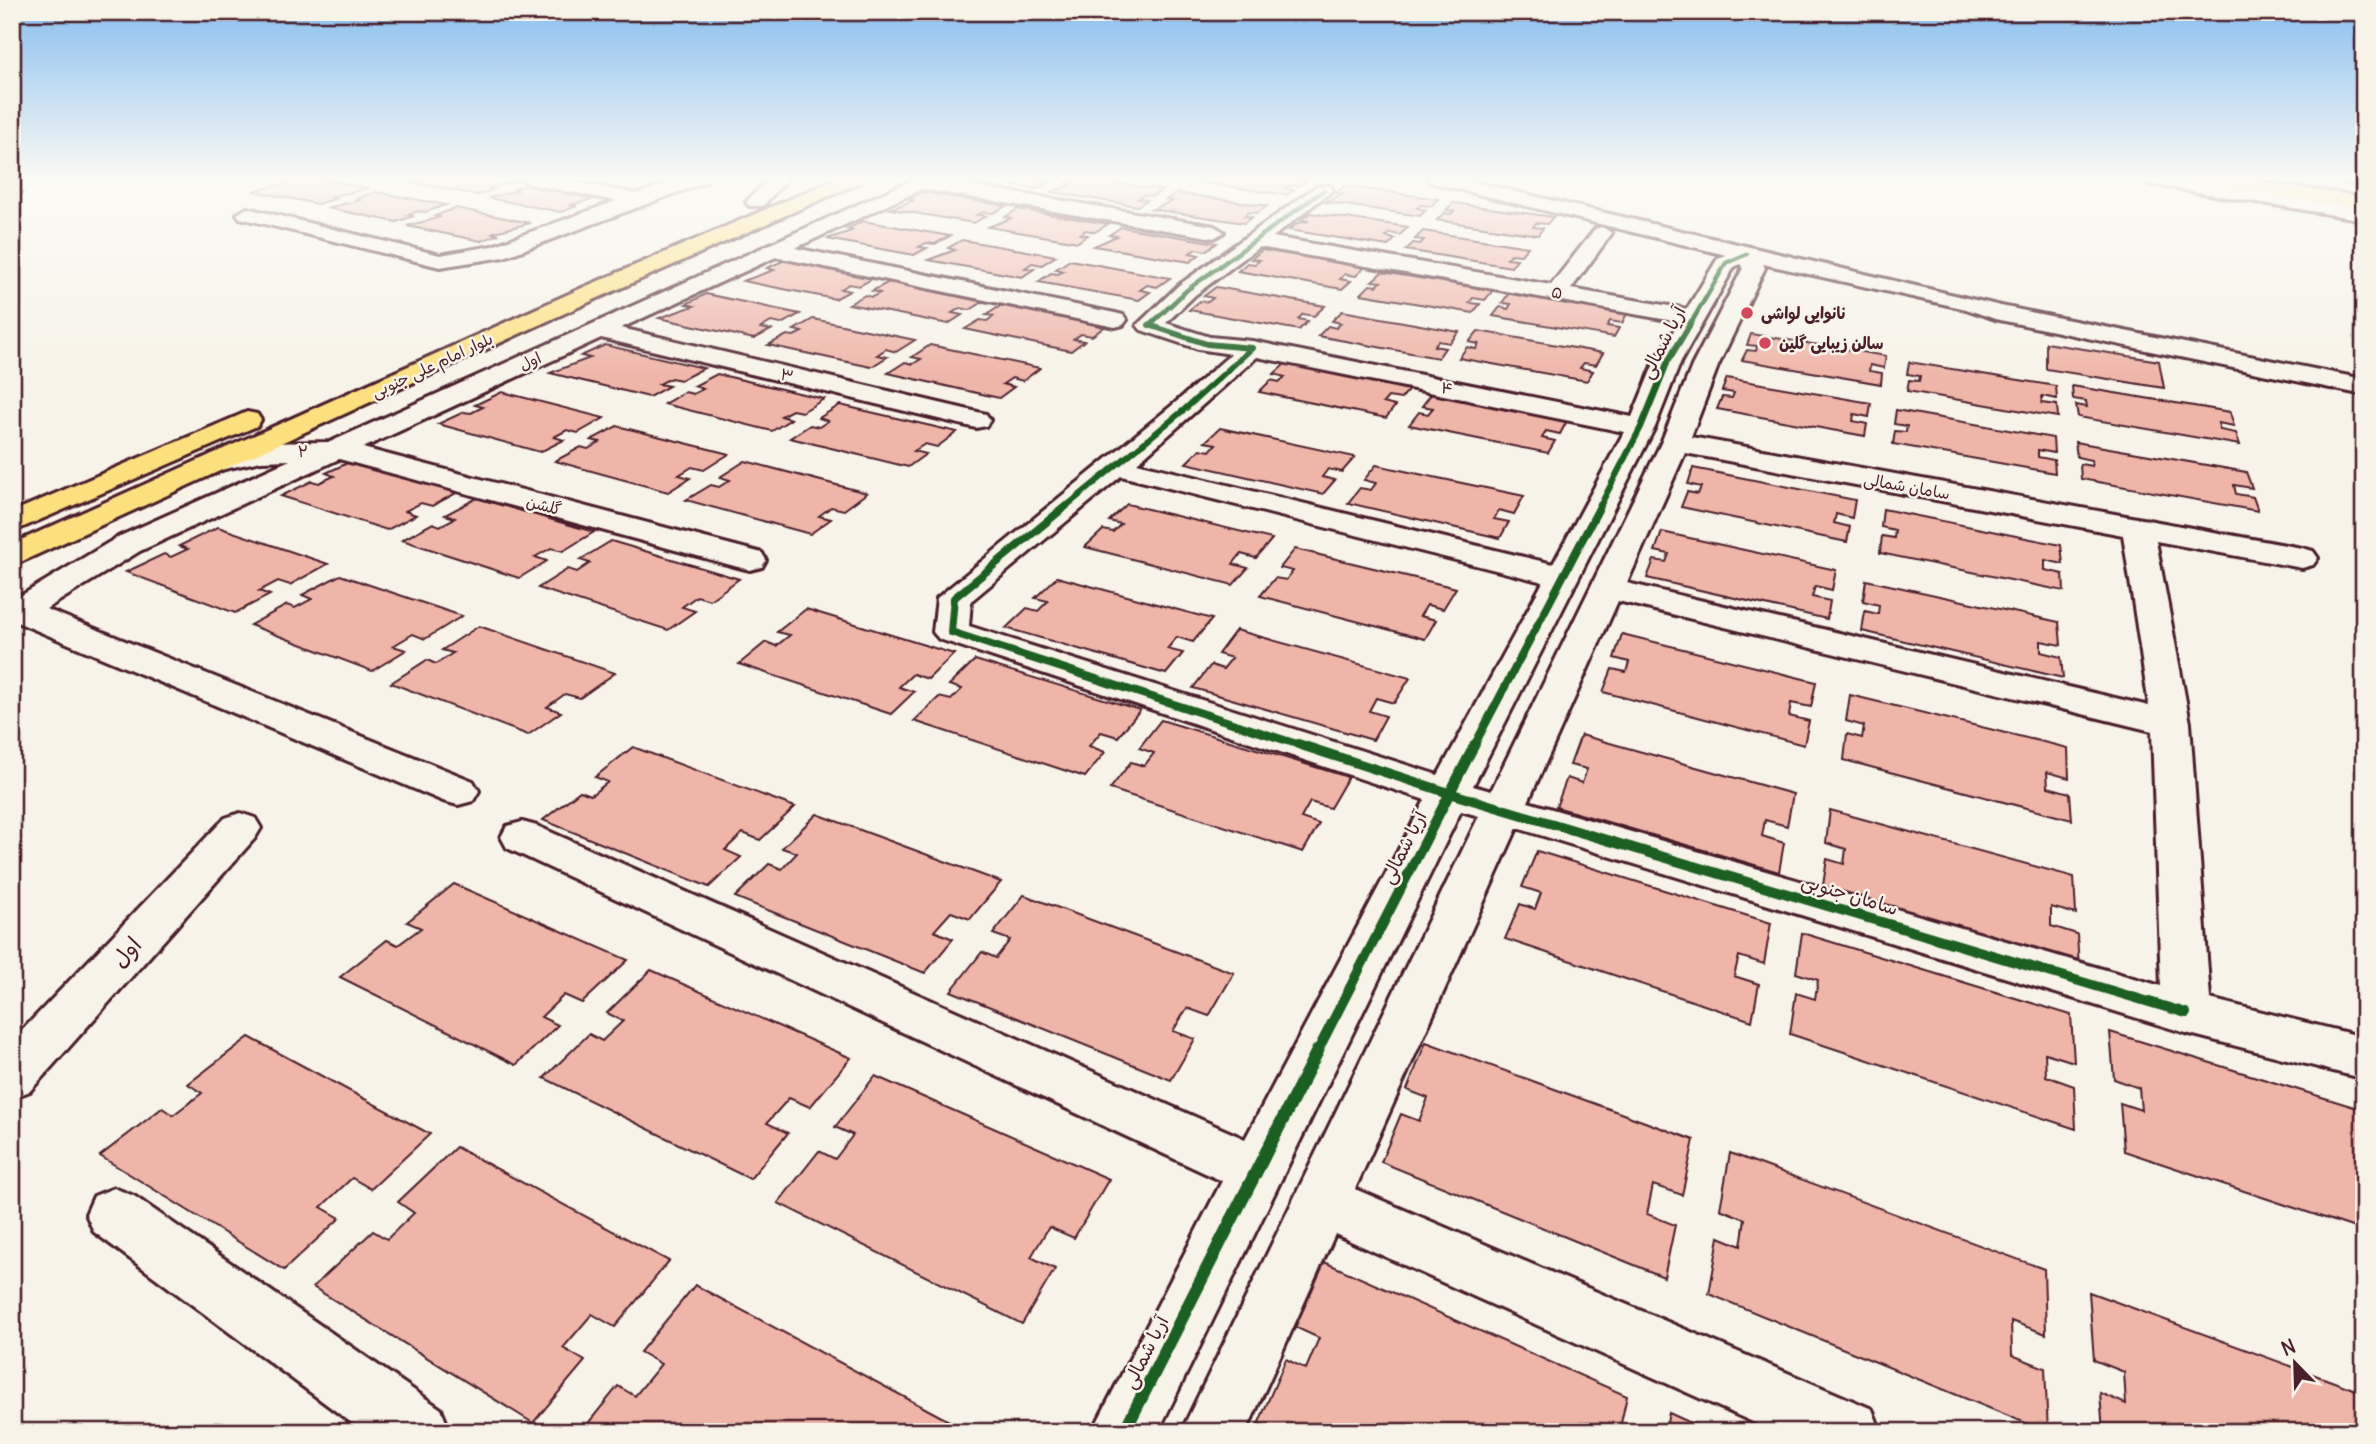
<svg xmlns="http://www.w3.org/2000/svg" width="2376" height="1444" font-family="Delius,'Playpen Sans Arabic',sans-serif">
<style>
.building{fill:#efb5a9;stroke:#4a1f2b;stroke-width:2}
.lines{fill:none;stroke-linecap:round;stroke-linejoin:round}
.minor-casing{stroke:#4a1f2b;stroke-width:6}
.major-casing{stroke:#4a1f2b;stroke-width:6}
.minor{fill:#f7f3e8;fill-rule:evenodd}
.major{fill:#fce080;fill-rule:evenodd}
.cycleway-far4-casing{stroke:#f7f3e8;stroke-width:7}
.cycleway-far3-casing{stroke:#f7f3e8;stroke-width:10}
.cycleway-far2-casing{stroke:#f7f3e8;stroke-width:12}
.cycleway-far1-casing{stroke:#f7f3e8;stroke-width:15}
.cycleway-casing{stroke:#f7f3e8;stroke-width:18}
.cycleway-far4{stroke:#1b5e20;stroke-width:4.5}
.cycleway-far3{stroke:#1b5e20;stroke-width:6}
.cycleway-far2{stroke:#1b5e20;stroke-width:8}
.cycleway-far1{stroke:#1b5e20;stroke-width:10}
.cycleway{stroke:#1b5e20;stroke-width:13}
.poi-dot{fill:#d1495b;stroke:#f7f3e8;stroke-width:2.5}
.labels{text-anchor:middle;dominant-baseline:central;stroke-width:5;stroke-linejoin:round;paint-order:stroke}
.far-street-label{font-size:16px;fill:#4a1f2b;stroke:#f7f3e8}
.far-poi-label{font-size:16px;font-weight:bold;fill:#4a1f2b;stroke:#f7f3e8;text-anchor:start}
.street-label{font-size:19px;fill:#4a1f2b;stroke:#f7f3e8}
.near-street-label{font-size:23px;fill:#4a1f2b;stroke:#f7f3e8}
</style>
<rect width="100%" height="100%" fill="#f7f3e8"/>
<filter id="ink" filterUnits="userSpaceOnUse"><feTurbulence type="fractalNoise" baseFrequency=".0143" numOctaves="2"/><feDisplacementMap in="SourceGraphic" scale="14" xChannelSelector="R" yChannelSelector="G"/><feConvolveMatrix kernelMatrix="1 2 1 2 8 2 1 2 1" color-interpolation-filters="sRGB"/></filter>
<g filter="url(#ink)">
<g class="building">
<path d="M296,178H313L369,188L330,197L337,198L318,204L253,191L287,183L282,182Z"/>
<path d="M424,178H511L523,180L488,188L494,189L478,195L410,182Z"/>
<path d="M966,178H1059L1040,182L1048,183L1038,189Z"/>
<path d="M1077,178H1082L1163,190L1152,196L1144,195L1138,199L1147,200L1137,206L1051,192L1073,184L1066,183Z"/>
<path d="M1206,178H1292L1307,180L1298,186L1290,185L1285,188L1294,190L1286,195L1198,182Z"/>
<path d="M532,183L605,196L570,205L577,206L561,212L488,198L519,190L513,189Z"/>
<path d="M1344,186L1438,199L1431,206L1421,205L1417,208L1426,210L1420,216L1325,202L1343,194L1336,193Z"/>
<path d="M376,192L446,205L425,212L418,211L408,215L414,216L396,222L327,208L361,200L355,199Z"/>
<path d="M922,192L1006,206L993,213L984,212L977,215L986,216L974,223L890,209L915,200L908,199Z"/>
<path d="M1177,193L1267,206L1257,213L1248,212L1244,216L1252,217L1244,223L1152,209L1173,201L1166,200Z"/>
<path d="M1453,203L1553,217L1547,224L1536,223L1533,227L1543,228L1538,235L1437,220L1444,213L1451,214L1454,211L1446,210Z"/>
<path d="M455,208L530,223L491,233L499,234L481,241L407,226L441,217L435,216Z"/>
<path d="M1018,209L1108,224L1095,232L1086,230L1080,234L1088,235L1078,242L988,227L1012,218L1005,217Z"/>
<path d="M1310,213L1408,227L1400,235L1390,233L1386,237L1395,239L1388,246L1289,230L1298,223L1309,221L1301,220Z"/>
<path d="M863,221L950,236L935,244L926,243L919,247L927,248L914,255L827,239L854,230L847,229Z"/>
<path d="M1121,227L1217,243L1205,251L1196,249L1190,253L1199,255L1190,262L1094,246L1117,236L1109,235Z"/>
<path d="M1423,231L1528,247L1521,255L1511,254L1507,258L1517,259L1511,267L1406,250L1413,243L1420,244L1424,240L1415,239Z"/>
<path d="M962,240L1056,256L1042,265L1032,263L1025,268L1034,269L1022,277L928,260L955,250L948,248Z"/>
<path d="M1262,250L1365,267L1356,276L1345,274L1340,279L1351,281L1342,289L1238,271L1247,263L1255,264L1260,260L1251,259Z"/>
<path d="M785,260L876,277L859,286L849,284L841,289L850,291L835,299L743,281L774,270L767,268Z"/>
<path d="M1070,260L1170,278L1157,287L1147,285L1140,290L1150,292L1139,300L1038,282L1051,273L1058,274L1064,271L1056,269Z"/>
<path d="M1382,272L1493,290L1485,300L1473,298L1469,303L1480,304L1473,313L1361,294L1370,285L1377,286L1381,282L1372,281Z"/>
<path d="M889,282L986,300L970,310L960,308L952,313L962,315L948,324L849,304L865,295L872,297L880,293L872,291Z"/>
<path d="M1216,287L1325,306L1314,316L1303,314L1298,319L1308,321L1299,330L1189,310L1200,301L1208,302L1213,298L1204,296Z"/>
<path d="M1509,293L1628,312L1622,323L1610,321L1607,326L1619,328L1614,337L1493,316L1500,307L1508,309L1511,304L1502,303Z"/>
<path d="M706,294L800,314L781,324L771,322L761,328L771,330L754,339L659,318L694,306L686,304Z"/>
<path d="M1002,305L1107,325L1092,336L1081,334L1074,339L1084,341L1071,351L965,329L980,320L987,321L994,316L986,315Z"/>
<path d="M1342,311L1459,332L1450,343L1438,341L1434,346L1445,348L1438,358L1318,336L1328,326L1336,328L1341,323L1332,321Z"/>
<path d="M813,319L915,340L896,352L886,349L877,355L887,357L871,367L768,345L787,335L794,336L802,332L794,330Z"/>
<path d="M1478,331L1603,353L1596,365L1584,363L1580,368L1593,371L1587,381L1459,358L1467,347L1476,349L1479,344L1469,342Z"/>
<path d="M1751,334L1886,356L1884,368L1870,365L1869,371L1882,373L1881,384L1742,360L1747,350L1756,351L1757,346L1747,345Z"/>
<path d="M2046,343L2159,361L2164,388L2046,369Z"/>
<path d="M605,345L704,368L681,380L671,378L659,384L669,386L649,397L550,373L590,358L581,356Z"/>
<path d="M930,345L1040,368L1023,381L1012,378L1003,384L1014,387L999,398L888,373L905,362L913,364L921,359L912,357Z"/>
<path d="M1287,362L1412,386L1401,399L1388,397L1383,403L1395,406L1386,418L1259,392L1271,380L1279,382L1285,377L1274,374Z"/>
<path d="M1909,362L2056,386L2057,399L2042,396V403L2057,405L2058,417L1907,391L1909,380L1919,381L1920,376L1907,374Z"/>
<path d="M717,374L824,399L802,412L792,410L781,416L791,419L772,431L664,404L685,392L693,394L703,389L694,386Z"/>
<path d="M1727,378L1871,403L1869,417L1854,414L1853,421L1867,424L1865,436L1717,409L1722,397L1732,398L1734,393L1722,391Z"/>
<path d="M2072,386L2230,412L2234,426L2218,423L2220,430L2236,433L2240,445L2078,417L2076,405L2087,407L2086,401L2073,399Z"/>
<path d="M502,392L604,418L578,433L567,430L554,437L564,440L540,452L438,424L464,412L471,413L483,407L475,405Z"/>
<path d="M1432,393L1568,419L1560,434L1546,431L1542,438L1555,441L1548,453L1409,425L1419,412L1428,414L1433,408L1422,406Z"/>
<path d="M840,405L957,432L937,447L925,444L914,451L926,454L908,467L790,438L810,425L819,427L828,421L819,418Z"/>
<path d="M1896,410L2053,438L2054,453L2038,450V457L2054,460L2055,473L1893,444L1895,431L1906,432L1907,426L1894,424Z"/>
<path d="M617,426L729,454L704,470L692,467L679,475L690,478L668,492L555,461L581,447L588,449L600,442L591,440Z"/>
<path d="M1220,428L1355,457L1342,472L1328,469L1322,477L1335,480L1323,494L1186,463L1200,449L1210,451L1216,444L1205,442Z"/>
<path d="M2075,442L2246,472L2252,488L2234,485L2236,494L2253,497L2258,511L2081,479L2080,464L2092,466L2091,460L2077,457Z"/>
<path d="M358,458L464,489L432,506L421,503L405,511L416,515L387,530L281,496L312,481L319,483L334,476L326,473Z"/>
<path d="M745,461L867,493L844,510L831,507L819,516L831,519L810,534L686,500L711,485L719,487L730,480L720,477Z"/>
<path d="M1376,465L1524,496L1514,514L1499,510L1494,519L1509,522L1500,538L1348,503L1360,488L1371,490L1376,483L1364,480Z"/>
<path d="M1693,468L1855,500L1852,518L1836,514L1834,523L1850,527L1847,542L1681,507L1687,492L1698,494L1701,487L1688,484Z"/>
<path d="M477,498L594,532L563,551L551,548L535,557L547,561L519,578L402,540L433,523L440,526L455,518L445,515Z"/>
<path d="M1127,504L1272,539L1256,558L1241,554L1233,564L1248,568L1233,585L1085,547L1103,530L1113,532L1121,524L1109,521Z"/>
<path d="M1883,509L2061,545L2063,564L2045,560V570L2063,574L2064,591L1880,553L1882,536L1894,538L1895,530L1881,527Z"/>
<path d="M218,527L328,564L290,585L278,581L259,591L270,595L235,613L126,572L164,554L171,557L188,549L179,546Z"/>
<path d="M1662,532L1836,570L1832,590L1815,586L1812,597L1830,601L1827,619L1647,578L1654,560L1666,562L1669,554L1655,551Z"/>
<path d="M611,541L739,579L710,600L697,596L682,607L695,611L668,630L538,588L568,569L577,572L590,563L580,560Z"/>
<path d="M1295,549L1456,588L1443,609L1427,605L1420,616L1436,620L1425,639L1260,596L1275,578L1286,580L1293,571L1280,568Z"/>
<path d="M340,575L462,616L425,639L413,634L393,646L406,650L372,671L250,625L287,605L295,608L312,599L302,595Z"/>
<path d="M1057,577L1212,619L1193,642L1177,637L1167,649L1183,653L1166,674L1006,628L1027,608L1038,611L1048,601L1035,598Z"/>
<path d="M1866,580L2059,622L2061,645L2041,641V652L2061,657L2063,678L1862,631L1865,611L1878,614L1879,605L1863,601Z"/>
<path d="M806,609L954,654L928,679L913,674L899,687L914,692L891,714L739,664L766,642L776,646L790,635L777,632Z"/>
<path d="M479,626L615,673L580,698L565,694L547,707L561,712L528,735L391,683L427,660L436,664L453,653L442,650Z"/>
<path d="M1236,630L1410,678L1394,703L1376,698L1369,711L1386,716L1373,740L1193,688L1211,665L1223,669L1232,658L1218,654Z"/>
<path d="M1622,634L1816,682L1811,707L1791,703L1789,716L1809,721L1804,745L1603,692L1612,669L1626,672L1629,662L1614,658Z"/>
<path d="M975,660L1140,710L1118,737L1101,732L1089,746L1105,752L1085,777L914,721L939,697L951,700L962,689L949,685Z"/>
<path d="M1850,695L2068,748L2069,778L2047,772L2048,787L2070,793L2072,820L1844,760L1847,734L1862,738L1864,726L1846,721Z"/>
<path d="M1161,720L1348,777L1330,808L1310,802L1301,818L1319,824L1303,852L1110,789L1131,762L1144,766L1154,753L1139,748Z"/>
<path d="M1581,735L1793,794L1787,826L1765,820L1762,836L1784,843L1779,872L1556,807L1567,778L1582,783L1587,769L1570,765Z"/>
<path d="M633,747L795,807L760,840L743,833L725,850L741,857L709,887L543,820L580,791L591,795L608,782L595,777Z"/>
<path d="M1830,810L2074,877L2076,914L2051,907V926L2077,934L2079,968L1822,892L1827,859L1844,864L1846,849L1826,843Z"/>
<path d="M817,814L1001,882L970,919L951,912L934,931L953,939L925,973L735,897L769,864L782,869L797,853L782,848Z"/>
<path d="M1537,851L1771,923L1764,964L1739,956L1734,976L1759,984L1752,1021L1505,939L1520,904L1535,909L1541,893L1522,887Z"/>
<path d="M454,884L628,960L582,1003L564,995L541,1017L558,1025L516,1065L340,977L387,940L398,945L421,928L407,922Z"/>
<path d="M1024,895L1234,973L1209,1016L1187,1008L1173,1031L1195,1039L1171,1080L951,991L982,952L996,958L1010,940L993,934Z"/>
<path d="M1802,933L2071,1015L2074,1062L2045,1053L2046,1076L2074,1086L2076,1129L1790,1034L1796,993L1815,999L1818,980L1796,973Z"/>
<path d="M651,970L851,1058L810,1107L789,1098L767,1123L788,1133L750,1179L544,1078L589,1034L602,1041L623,1021L607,1013Z"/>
<path d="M2110,1032L2364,1110V1231L2124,1151L2120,1103L2141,1110L2139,1088L2114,1079Z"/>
<path d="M249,1037L430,1134L371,1189L352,1178L321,1207L340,1218L284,1270L100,1156L162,1108L173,1115L202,1093L188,1084Z"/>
<path d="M1426,1042L1694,1140L1682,1195L1653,1185L1647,1214L1675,1225L1664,1277L1381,1162L1401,1114L1419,1121L1428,1098L1407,1090Z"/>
<path d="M875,1076L1109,1179L1074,1238L1049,1227L1031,1257L1055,1269L1022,1324L778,1203L819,1151L835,1159L853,1135L835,1127Z"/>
<path d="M456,1147L669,1261L615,1327L592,1314L563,1348L585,1361L533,1423L313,1287L373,1231L387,1239L414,1213L398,1202Z"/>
<path d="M1730,1153L2044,1269L2046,1334L2011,1321L2012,1355L2045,1368L2048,1432L1709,1294L1719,1237L1741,1246L1745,1219L1720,1209Z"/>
<path d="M1322,1261L1627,1396L1619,1432H1267L1257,1427L1286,1359L1306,1369L1319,1338L1295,1327Z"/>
<path d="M695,1285L951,1422L945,1432H581L618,1386L635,1396L661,1364L640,1352Z"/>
<path d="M2089,1292L2364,1393V1432H2103L2100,1393L2126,1404L2124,1372L2094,1360Z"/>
<path d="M1669,1413L1711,1432H1665Z"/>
</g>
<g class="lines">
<defs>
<g id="minor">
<path d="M520,178H555L637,194L683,178H708L706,182L504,257L440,267L240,218L237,214L247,208L440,255L492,246L616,201L529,184Z"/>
<path d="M769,178H788L763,206H749L746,202Z"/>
<path d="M917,178H940L939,180L1214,226L1224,232L1214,238L922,189L795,248L1115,313L1123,315L1127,320L1123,325L1115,327L776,257L621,328L986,414L990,420L986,426L976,428L601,338L363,448L762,553L766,560L762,567L750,570L738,567L339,459L140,551L46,609L473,781L479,791L473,801L458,805L443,801L12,620V601L118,537L290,460L261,461L220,470L210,467L206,461L210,455L261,443L330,442Z"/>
<path d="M1427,178H1457L2001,306L2364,379V395L1995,319L1966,309L1763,264L1765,268L1718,366L1691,437L2302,548L2313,551L2318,558L2313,565L2302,568L2156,541L2190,723L2210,999L2364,1037V1079L2186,1033L1517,828L1355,1189L1872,1409L1881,1432H1775L1335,1234L1246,1432H1181L1479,816L1461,811L1158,1432H1092L1222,1181L507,848L501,837L507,826L522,822L537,826L1245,1139L1425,800L939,639L933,632L937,598L1175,403L1231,354L1198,349L1141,330L1137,325L1179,285L1317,186H1331L1333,190L1273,237L1551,285L1595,229L1602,227L1612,233L1571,289L1687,309L1718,258L1726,255L1429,182ZM1259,247L1679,322L1655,361L1632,417L1252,341L1210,337L1166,323L1195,295ZM1741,264L1743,268L1692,366L1661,443L1491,791L1473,786L1655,427L1681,361L1734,267ZM1257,357L1624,432L1553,564L1137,463ZM1685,453L2123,535L2149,706L1627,583ZM1121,476L1543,582L1438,775L969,626L971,601ZM1618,601L2152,731L2161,986L1528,802Z"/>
<path d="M2140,178H2180L2364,208V220L2149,184Z"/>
<path d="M2341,178H2364V186L2343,182Z"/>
<path d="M240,813L255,818L261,828L255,838L30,1091L12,1098V1041L225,818Z"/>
<path d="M114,1188L134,1196L441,1409L450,1432H364L94,1232L86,1214L94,1196Z"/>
</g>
<g id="major">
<path d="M839,178H863L861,182L598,298L12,566V544L582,288Z"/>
<path d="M2189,178H2233L2364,197V209L2198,184Z"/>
<path d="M247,412L257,414L261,420L257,426L12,532V512Z"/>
</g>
</defs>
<use href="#minor" class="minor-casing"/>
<use href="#major" class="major-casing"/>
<use href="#minor" class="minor"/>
<use href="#major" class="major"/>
<defs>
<g id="cycleway-far4">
<path d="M1152,323L1187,290L1324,190"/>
<path d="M1691,323L1726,263L1747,254"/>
</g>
<g id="cycleway-far3">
<path d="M1064,508L1185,409L1252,348L1207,344L1149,325L1154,321"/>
<path d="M1599,508L1641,427L1668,361L1692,321"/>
</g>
<g id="cycleway-far2">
<path d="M1066,506L954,598L951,632L1303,746"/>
<path d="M1474,746L1600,506"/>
</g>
<g id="cycleway-far1">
<path d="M1298,744L1449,793L2186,1013"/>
<path d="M1317,1052L1475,744"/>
</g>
<path id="cycleway" d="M1124,1432L1318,1050"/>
</defs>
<use href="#cycleway-far4" class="cycleway-far4-casing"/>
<use href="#cycleway-far3" class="cycleway-far3-casing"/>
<use href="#cycleway-far2" class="cycleway-far2-casing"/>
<use href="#cycleway-far1" class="cycleway-far1-casing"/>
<use href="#cycleway" class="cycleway-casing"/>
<use href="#cycleway-far4" class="cycleway-far4"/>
<use href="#cycleway-far3" class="cycleway-far3"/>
<use href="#cycleway-far2" class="cycleway-far2"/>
<use href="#cycleway-far1" class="cycleway-far1"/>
<use href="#cycleway" class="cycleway"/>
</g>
</g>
<linearGradient id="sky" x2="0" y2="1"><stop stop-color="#89bfef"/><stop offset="0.47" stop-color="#fbfaf5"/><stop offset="1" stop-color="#fbfaf5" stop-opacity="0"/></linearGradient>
<rect width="2376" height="380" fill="url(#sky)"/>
<g class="poi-dot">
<circle cx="1747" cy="313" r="7"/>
<circle cx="1765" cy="343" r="7"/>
</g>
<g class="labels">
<g class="far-street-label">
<text transform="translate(1557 292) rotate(10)">۵</text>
<text transform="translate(530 361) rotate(-25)">اول</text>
<text transform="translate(432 365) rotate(-25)">بلوار امام علی جنوبی</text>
<text transform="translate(787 375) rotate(14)">۳</text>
<text transform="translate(1447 388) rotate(12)">۴</text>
<text transform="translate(303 451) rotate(-1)">۲</text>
<text transform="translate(1907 486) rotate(10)">سامان شمالی</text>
<text transform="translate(544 505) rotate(15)">گلشن</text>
</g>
<g class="far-poi-label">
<text x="1761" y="313">نانوایی لواشی</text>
<text x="1779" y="343">سالن زیبایی گلین</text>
</g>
<g class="street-label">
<text transform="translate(1662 342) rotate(-63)">آریا شمالی</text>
<text transform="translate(1403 847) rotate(-63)">آریا شمالی</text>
<text transform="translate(1850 894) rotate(17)">سامان جنوبی</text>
<text transform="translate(1145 1352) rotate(-63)">آریا شمالی</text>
</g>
<g class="near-street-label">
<text transform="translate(126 952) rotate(-48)">اول</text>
</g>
</g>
<rect width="2376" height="1444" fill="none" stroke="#f7f3e8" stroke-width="42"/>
<rect x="21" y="21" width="2334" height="1402" fill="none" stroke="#4a1f2b" stroke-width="2.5" filter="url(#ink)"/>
<g transform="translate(2295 1363) rotate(337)" stroke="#f7f3e8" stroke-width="5" paint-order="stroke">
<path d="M0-5L12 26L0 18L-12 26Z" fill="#4a1f2b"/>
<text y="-10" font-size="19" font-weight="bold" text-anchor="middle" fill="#4a1f2b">N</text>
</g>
</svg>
